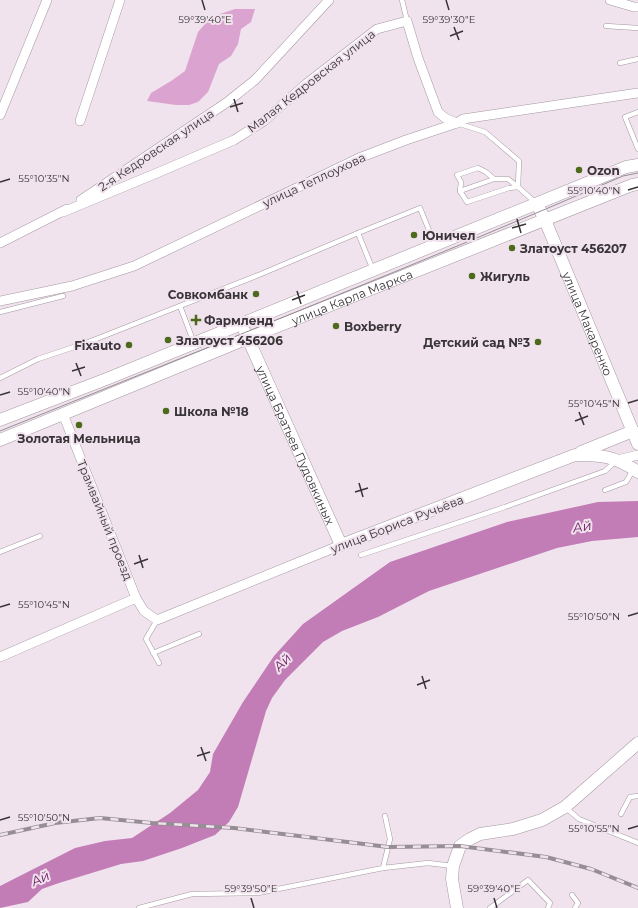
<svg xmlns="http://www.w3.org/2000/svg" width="638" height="908" font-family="Montserrat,sans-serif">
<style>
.green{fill:#dba3d0}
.water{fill:#c27db7}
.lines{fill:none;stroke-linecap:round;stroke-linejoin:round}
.lane-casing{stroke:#a498a1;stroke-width:5.5}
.street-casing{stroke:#a498a1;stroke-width:10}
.secondary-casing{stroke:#a498a1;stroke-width:13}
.lane{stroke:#fff;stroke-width:4.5}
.street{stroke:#fff;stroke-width:9}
.secondary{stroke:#fff;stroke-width:12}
.tram{stroke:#978e95;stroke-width:1}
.rail-casing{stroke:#978e95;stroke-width:4}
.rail{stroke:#f0e3ed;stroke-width:2.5;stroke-dasharray:8;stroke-linecap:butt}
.ticks{fill:none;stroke:#393438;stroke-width:1.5}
.poi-dot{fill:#4d691c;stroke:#f0e3ed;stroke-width:1.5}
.labels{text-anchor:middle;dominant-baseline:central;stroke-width:4;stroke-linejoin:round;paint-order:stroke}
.street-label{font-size:12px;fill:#393438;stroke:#f0e3ed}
.poi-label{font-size:12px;font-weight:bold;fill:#393438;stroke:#f0e3ed;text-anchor:start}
.water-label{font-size:13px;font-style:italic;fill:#68145f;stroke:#f0e3ed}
.ticks-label{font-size:10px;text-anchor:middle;fill:#393438;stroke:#f0e3ed;stroke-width:4;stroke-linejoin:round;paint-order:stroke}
</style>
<rect width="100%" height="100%" fill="#f0e3ed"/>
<path class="green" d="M235,9H255L251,22L241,29L238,44L231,56L219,64L208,92L198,102L189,105H176L147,101L151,93L171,81L185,71L198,32L211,17Z"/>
<path class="water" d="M638,501V537L592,541L557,548L429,591L378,617L342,631L323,642L285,680L272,698L266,711L238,807L229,822L215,835L182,848L143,861L121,864L59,883L42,889L28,902L0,908V886L75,848L105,841L132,838L170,813L198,790L210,772L213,754L243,702L274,656L303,624L390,562L507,522L598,502Z"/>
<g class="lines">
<defs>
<g id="lane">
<path d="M402,0L407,21"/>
<path d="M606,26L638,28"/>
<path d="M620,63L638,59"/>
<path d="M638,112L625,117L638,149"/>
<path d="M457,123L485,132L519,161L518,187L536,203"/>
<path d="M478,168L486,172L494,179H508L518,187L509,188L467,202L460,191L461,182L457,175Z"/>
<path d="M460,191L494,179"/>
<path d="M358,233L420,208L435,245"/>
<path d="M180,306L194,343"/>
<path d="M0,312L63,296"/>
<path d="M0,378L38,359L86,343L261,274L358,233L373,270"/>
<path d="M605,490L626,482L633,470"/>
<path d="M0,552L40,536"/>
<path d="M361,555L505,507L605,471L616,461"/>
<path d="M157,620L146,639L159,663"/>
<path d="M153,653L199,634"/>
<path d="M566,808L579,819L638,843"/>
<path d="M621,814L630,797L638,796"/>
<path d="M383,868L428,863L453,866"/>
<path d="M572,895L578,903L575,908"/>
<path d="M139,908L192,894L258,893L383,868L390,839L385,816"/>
<path d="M490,908L528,880L550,903L548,908"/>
</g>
<g id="street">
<path d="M610,0L634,7H638"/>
<path d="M0,115L47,0"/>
<path d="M80,121L120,0"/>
<path d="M81,200L226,103L255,80L329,0"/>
<path d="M63,212L157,173L234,140L264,121L306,84L377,29L407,21L418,58L438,112L445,118L457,123"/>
<path d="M0,243L67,209"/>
<path d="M0,301L72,286L134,266L359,158L406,140L457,123L463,119L638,93"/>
<path d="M63,414L136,598L144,611L157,620L341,545"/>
<path d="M617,460L638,455"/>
<path d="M0,657L136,598"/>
</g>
<g id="secondary">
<path id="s1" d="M537,204L545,220L638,444"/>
<path id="s2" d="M245,332L341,545L575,455C602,455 615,456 638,472"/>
<path d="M0,420L109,378L626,167L638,165"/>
<path id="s3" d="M0,440L248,338L632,185L638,184"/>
<path d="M581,452L633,431"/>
<path d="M457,908L452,879L453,866L460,846L470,839L480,834L513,829L542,820L565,807L638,743"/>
</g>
</defs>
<use href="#lane" class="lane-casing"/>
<use href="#street" class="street-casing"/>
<use href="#secondary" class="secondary-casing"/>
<use href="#lane" class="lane"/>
<use href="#street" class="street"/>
<use href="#secondary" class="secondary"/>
<path class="tram" d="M0,431C208,347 417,265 623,176L638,173"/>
<defs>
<path id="rail" d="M0,835L55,823L100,818L152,823L234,828L388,847L460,846L546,857L591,869L638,888"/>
</defs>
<use href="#rail" class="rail-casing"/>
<use href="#rail" class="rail"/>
</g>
<path class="ticks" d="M202,0L205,10M446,0L449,10M454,27L459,40M450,36L463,31M234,99L238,112M230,107L243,103M0,182L10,179M628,190L638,187M517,219L521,233M512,228L526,224M297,291L301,304M292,300L305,295M76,363L81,376M72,371L85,367M0,395L10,392M628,403L638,400M579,412L584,425M575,421L588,416M359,483L363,497M355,492L368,488M139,555L143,568M134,564L148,559M0,607L10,604M628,616L638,613M422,676L426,689M417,685L430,680M201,747L206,761M197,756L210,752M0,820L10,817M628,829L638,826M251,898L254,908M494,898L497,908"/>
<g class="poi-dot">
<circle cx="579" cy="170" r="4"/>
<circle cx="414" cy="235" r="4"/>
<circle cx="512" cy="248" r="4"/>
<circle cx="472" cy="276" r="4"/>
<circle cx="256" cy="294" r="4"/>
<path d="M194 314h4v4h4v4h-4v4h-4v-4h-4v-4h4z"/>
<circle cx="336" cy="326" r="4"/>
<circle cx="168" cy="340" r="4"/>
<circle cx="538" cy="342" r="4"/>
<circle cx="129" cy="345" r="4"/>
<circle cx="166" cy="411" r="4"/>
<circle cx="79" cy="425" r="4"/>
</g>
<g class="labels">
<g class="street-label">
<text transform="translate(311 81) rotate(-38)">Малая Кедровская улица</text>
<text transform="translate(156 150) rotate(-34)">2-я Кедровская улица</text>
<text transform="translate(314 180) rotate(-25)">улица Теплоухова</text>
<text stroke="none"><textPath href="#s3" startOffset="380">улица Карла Маркса</textPath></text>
<text stroke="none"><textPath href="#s1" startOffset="130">улица Макаренко</textPath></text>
<text stroke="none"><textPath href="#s2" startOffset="124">улица Братьев Пудовкиных</textPath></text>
<text transform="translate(105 520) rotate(68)">Трамвайный проезд</text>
<text transform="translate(397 524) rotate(-21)">улица Бориса Ручьёва</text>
</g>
<g class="poi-label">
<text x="587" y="170">Ozon</text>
<text x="422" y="235">Юничел</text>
<text x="520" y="248">Златоуст 456207</text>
<text x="480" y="276">Жигуль</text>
<text x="248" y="294" text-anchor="end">Совкомбанк</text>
<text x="204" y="320">Фармленд</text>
<text x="344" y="326">Boxberry</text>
<text x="176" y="340">Златоуст 456206</text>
<text x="530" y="342" text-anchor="end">Детский сад №3</text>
<text x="121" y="345" text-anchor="end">Fixauto</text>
<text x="174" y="411">Школа №18</text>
<text x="79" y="438" text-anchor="middle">Золотая Мельница</text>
</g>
<g class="water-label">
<text transform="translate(582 526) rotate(-9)">Ай</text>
<text transform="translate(282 662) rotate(-47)">Ай</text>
<text transform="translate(40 878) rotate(-25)">Ай</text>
</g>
</g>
<g class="ticks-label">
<text x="205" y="23">59°39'40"E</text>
<text x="449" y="23">59°39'30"E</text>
<text x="44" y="182">55°10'35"N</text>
<text x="594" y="194">55°10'40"N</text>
<text x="44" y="395">55°10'40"N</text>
<text x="594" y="407">55°10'45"N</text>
<text x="44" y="608">55°10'45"N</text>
<text x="594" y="620">55°10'50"N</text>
<text x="44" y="821">55°10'50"N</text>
<text x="594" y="832">55°10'55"N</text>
<text x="251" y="892">59°39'50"E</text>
<text x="494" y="892">59°39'40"E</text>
</g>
</svg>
